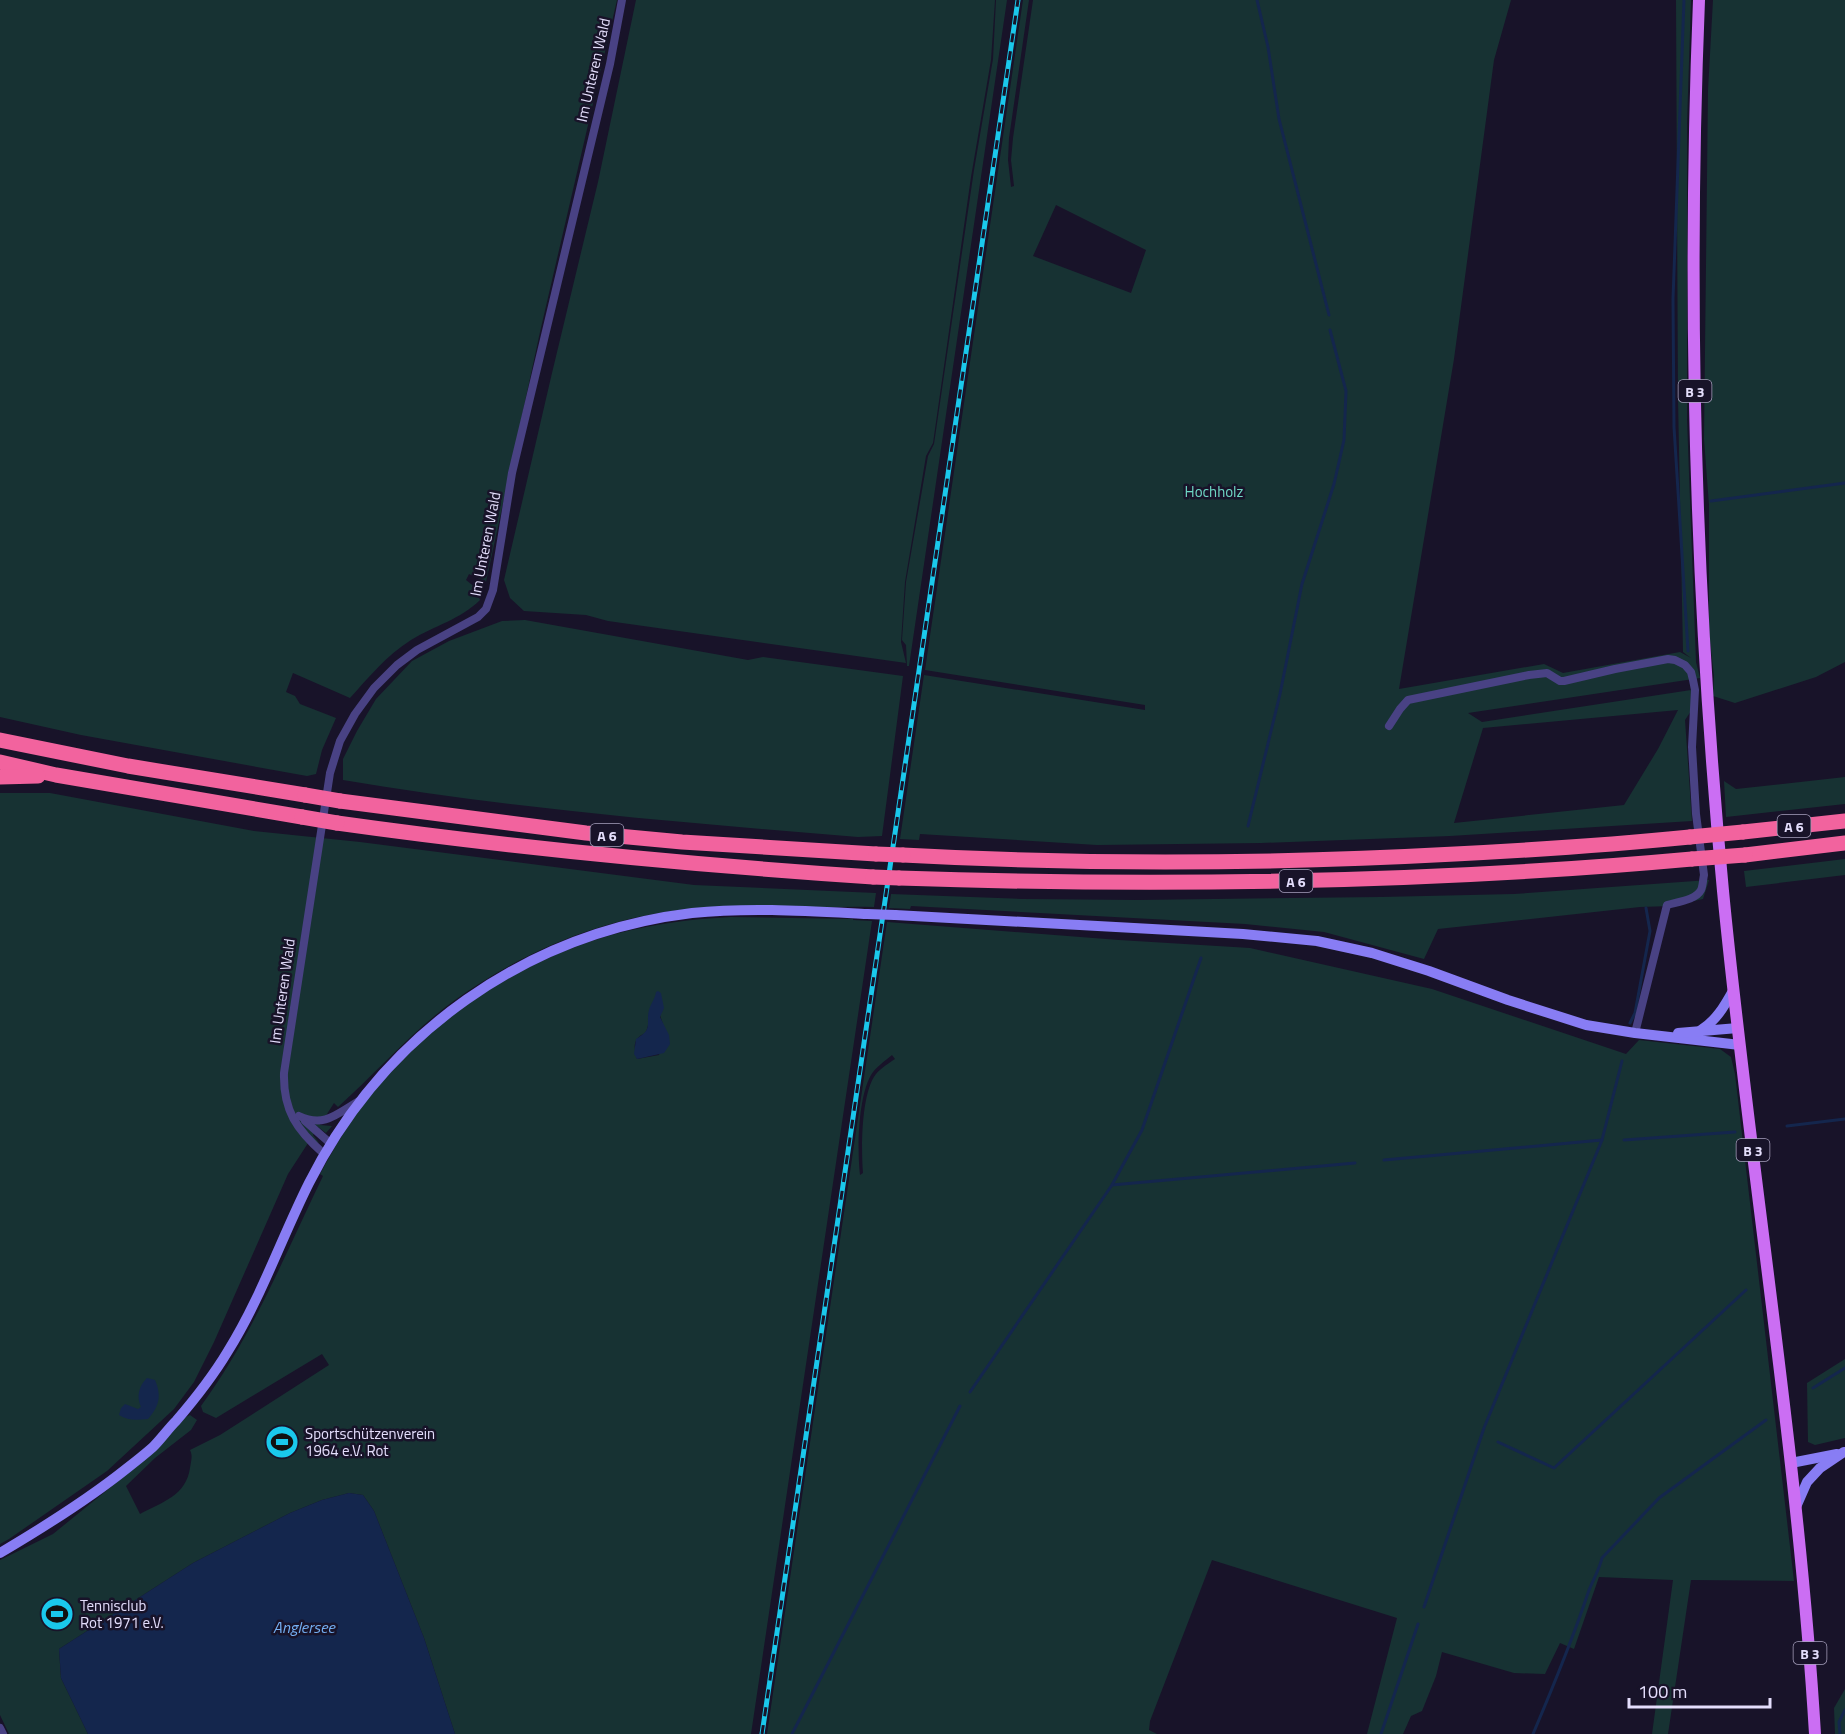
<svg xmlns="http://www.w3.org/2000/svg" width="1845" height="1734" font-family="'Titillium Web',sans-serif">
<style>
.green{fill:#173233;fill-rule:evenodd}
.water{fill:#14264d}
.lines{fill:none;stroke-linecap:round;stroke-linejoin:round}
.stream{stroke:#14264d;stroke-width:3}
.minor{stroke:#494284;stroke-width:8}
.secondary{stroke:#887df4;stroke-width:10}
.primary{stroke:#cb6ef3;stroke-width:12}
.motorway{stroke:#f2639e;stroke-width:15}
.rail-casing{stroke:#1ac8ec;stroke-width:5}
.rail{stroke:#181329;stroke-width:3;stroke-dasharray:9;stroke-linecap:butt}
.secondary-bridge{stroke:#887df4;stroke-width:10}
.motorway-bridge{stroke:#f2639e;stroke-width:15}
.labels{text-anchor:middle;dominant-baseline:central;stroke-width:5;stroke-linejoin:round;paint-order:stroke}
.shield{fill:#181329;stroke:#a7a1bd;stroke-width:1.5}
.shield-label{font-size:14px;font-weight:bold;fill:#e4defc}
.street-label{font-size:15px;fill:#e4defc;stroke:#181329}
.park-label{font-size:15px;fill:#6fd8c5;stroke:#181329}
.poi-label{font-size:15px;fill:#e4defc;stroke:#181329;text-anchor:start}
.water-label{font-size:16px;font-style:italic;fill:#75b0f4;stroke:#181329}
</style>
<rect width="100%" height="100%" fill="#181329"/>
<g class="green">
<path d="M0,0H617L540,332L486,582L469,574L466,580L476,588L480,600C461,619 434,626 411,640C386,656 369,677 350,698L293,673L286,692L295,696L300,704L336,718L322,750L316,774L307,776L81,735L0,717Z"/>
<path d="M636,0H995L991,60L971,177L933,443L926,456L905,582L901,642L906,663L608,621L586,615L524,611L510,598L504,580L552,373L598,182Z"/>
<path d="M996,0H1007L909,666H907L906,645L902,640L906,582L928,456L934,444L974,170L993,59Z"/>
<path d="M1023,0H1029L1009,138L1008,160L1011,187L1014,186L1011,160L1013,138L1033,0H1511L1494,60L1454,359L1399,689L1544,664L1563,673L1680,652L1691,658L1683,652L1678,399L1676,0H1691L1687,124V419L1696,662L1700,678L1468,713L1482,722L1691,690V711L1685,720L1692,821L1450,836L1261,843L1097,845L920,834L919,840L900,839L924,675L1145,710V705L925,670ZM1056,205L1146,250L1131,293L1033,256ZM1678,710L1658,749L1624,805L1454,823L1483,728Z"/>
<path d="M1713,0H1845V662L1816,677L1735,703L1713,696L1714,676L1709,632V505L1704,439L1708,90Z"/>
<path d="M525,620L748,660L763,657L903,676L882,836L858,837C686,823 513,809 343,780V759L357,731L376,699L412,661L449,641L502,621Z"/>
<path d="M1845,777V804L1726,817L1724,781L1736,789Z"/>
<path d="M0,793H50L254,831L360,842L694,885L876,893L874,907C846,906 818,908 789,908C756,908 721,906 689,909C605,917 523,951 455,1000C412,1031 377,1072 338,1107L334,1103L320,1125L332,1126L326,1133L318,1127L313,1135L319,1143L310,1140L288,1174L214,1342L194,1382L174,1409L107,1471L9,1539L0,1544Z"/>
<path d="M1845,859V875L1746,887L1744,871Z"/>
<path d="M1709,880L1703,899L1671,906L1640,907L1438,929L1424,959L1324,932L1245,924L911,906L910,909L889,908L891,894L1022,899L1138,900L1381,897L1514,894Z"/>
<path d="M731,917L853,919V920L872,921L751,1734H455L424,1638L374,1511L363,1495L349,1493L322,1500L290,1513L193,1563L59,1649L61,1678L88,1734H9L0,1715V1560L53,1534L122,1478L184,1418L190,1415L197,1420L191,1430L155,1458L126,1486L140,1514C162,1502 186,1496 190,1468C191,1461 193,1456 190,1450L220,1435L329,1365L322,1354L216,1418L203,1412L201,1406C253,1335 285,1254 323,1176L320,1174C340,1137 363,1100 392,1069C452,1006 531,957 615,934C653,924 692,919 731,917ZM655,1001L663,1024L659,1055L637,1059C635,1051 632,1042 640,1036C643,1034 645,1034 647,1029C651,1018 645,1014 655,1001Z"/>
<path d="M887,922L1119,940L1250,948L1432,989L1626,1054L1639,1040L1720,1049L1731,1057L1735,1074L1794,1581L1691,1580L1668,1734H1652L1673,1580L1599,1577L1574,1649L1560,1643L1545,1674L1514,1673L1442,1652L1436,1676L1422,1711L1411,1716L1403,1734H1367L1397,1618L1212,1560L1150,1721L1149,1730L1157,1734H767ZM892,1055L895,1059C889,1063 881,1068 876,1074C861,1093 861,1149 863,1173L860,1175C857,1149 858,1098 871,1075C876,1067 885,1061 892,1055Z"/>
<path d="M1845,1359V1438L1815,1445L1808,1442L1807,1383Z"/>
<path d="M1845,1689V1734H1835L1834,1708Z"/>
</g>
<g class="water">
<path d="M658,991L661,993L664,1008L660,1017L669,1035L670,1044L664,1053L637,1059L634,1054L636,1039C640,1036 645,1034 647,1029C649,1024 647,1016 649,1010C651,1003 655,999 656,992Z"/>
<path d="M147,1378L155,1380C162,1396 159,1407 148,1419C137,1420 128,1421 119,1415L121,1408L125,1404L138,1409L141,1407C136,1396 139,1386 147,1378Z"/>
<path d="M349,1493L363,1495L374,1511L424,1638L455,1734H88L61,1678L59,1649L193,1563L290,1513L322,1500Z"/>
</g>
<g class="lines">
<g class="stream">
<path d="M1257,0L1268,47L1279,119L1329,315"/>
<path d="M1684,0L1673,299L1674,427L1688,651"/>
<path d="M1711,501L1845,483"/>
<path d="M1248,826L1280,694L1302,584L1334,484L1344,440L1346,391L1330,330"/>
<path d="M1630,1023L1635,1013L1650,931L1646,908"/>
<path d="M1787,1126L1845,1119"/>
<path d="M1624,1140L1735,1132"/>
<path d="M1384,1160L1602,1140"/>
<path d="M1112,1185L1355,1163"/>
<path d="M1813,1388L1845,1368"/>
<path d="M970,1392L1112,1185L1142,1130L1201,958"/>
<path d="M1498,1442L1554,1468L1746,1290"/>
<path d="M1424,1607L1484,1428L1602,1140L1622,1061"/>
<path d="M792,1734L960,1406"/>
<path d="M1381,1734L1418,1624"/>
<path d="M1533,1734C1553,1687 1572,1641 1588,1593C1592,1581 1599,1571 1602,1558L1659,1498L1766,1420"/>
<path d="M1840,1734L1839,1722L1845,1710"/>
</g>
<g class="minor">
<path d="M1389,726L1400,709L1408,700L1529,675L1547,673L1560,681H1564L1615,669L1668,659L1675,660L1685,665L1691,672L1693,680L1695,690L1692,747L1696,814L1704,875C1703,879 1703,886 1701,890C1696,900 1677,902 1667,905L1635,1033"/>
<path d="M299,1116C324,1128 337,1114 359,1101"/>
<path d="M305,1121L330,1143"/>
<path d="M324,1154C297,1130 283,1111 284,1073L330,773L340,741L355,714L374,688L397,665L417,650L478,617L486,609L493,590L512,473L610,64L622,0"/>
<path d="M0,1728L3,1734"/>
</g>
<g class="secondary">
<path d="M895,915L1243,934L1317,941L1372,953L1429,971L1508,1000L1586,1025L1635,1033L1740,1045"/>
<path d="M1701,1030C1717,1020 1725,1005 1734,989"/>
<path d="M1678,1033L1738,1028"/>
<path d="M1791,1463L1837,1454"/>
<path d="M1796,1507L1807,1482L1820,1468L1844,1452"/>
<path d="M0,1553C44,1527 86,1501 126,1469C135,1462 144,1455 153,1447C161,1439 168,1429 176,1421C195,1399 213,1376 228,1351C261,1298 281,1239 309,1183C384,1034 526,933 692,913C750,907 809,911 867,914"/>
</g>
<path class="primary" d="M1699,0C1687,297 1695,595 1723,891C1750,1172 1798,1452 1815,1734"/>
<g class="motorway">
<path d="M0,740L128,766L305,795"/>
<path d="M0,762L56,775L302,817"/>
<path d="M0,777L38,776"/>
<path d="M340,801L586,833L682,842L876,854"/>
<path d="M337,823C515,848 693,865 873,877"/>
<path d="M1743,832L1845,821"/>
<path d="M903,855C1087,865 1271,864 1455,854C1533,850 1611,845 1690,837"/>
<path d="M1745,855L1845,843"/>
<path d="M899,878C1164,887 1428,883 1692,859"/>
</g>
<defs>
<path id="rail" d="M762,1734L1018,0"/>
</defs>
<use href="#rail" class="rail-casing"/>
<use href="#rail" class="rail"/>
<path class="secondary-bridge" d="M867,914L895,915"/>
<g class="motorway-bridge">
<path d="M305,795L340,801"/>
<path d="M302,817L337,823"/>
<path d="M1690,837L1743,832"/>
<path d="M876,854L903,855"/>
<path d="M1692,859L1745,855"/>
<path d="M873,877L899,878"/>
</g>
</g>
<defs>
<symbol id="stadium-disc" viewBox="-11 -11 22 22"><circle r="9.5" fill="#1ac8ec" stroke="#181329"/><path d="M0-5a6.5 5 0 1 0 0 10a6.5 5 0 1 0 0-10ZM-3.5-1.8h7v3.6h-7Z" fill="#111"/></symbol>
</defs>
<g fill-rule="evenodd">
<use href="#stadium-disc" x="263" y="1423" width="38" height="38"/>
<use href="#stadium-disc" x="38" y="1595" width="38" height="38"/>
</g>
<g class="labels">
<g class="shield">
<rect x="1678.5" y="380" width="33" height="22" rx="4.5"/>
<rect x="1777.5" y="815" width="33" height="22" rx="4.5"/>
<rect x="590.5" y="824" width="33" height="22" rx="4.5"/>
<rect x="1279.5" y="870" width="33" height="22" rx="4.5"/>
<rect x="1736.5" y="1139" width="33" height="22" rx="4.5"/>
<rect x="1793.5" y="1642" width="33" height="22" rx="4.5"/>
</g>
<g class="shield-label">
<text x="1695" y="391">B 3</text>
<text x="1794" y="826">A 6</text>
<text x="607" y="835">A 6</text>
<text x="1296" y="881">A 6</text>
<text x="1753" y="1150">B 3</text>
<text x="1810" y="1653">B 3</text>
</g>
<g class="street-label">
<text transform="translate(593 70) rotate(-77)">Im Unteren Wald</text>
<text transform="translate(485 544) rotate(-79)">Im Unteren Wald</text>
<text transform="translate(282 991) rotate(-82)">Im Unteren Wald</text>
</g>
<g class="park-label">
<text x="1214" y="491">Hochholz</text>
</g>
<g class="poi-label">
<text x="305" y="1433">Sportschützenverein<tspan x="305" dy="17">1964 e.V. Rot</tspan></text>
<text x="80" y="1605">Tennisclub<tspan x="80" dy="17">Rot 1971 e.V.</tspan></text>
</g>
<g class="water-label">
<text x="304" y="1627">Anglersee</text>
</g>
</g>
<path d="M1629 1698v9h141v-9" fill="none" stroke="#e4defc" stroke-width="3"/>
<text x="1638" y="1698" font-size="18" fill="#e4defc" stroke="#181329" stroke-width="4.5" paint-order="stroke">100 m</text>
</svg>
